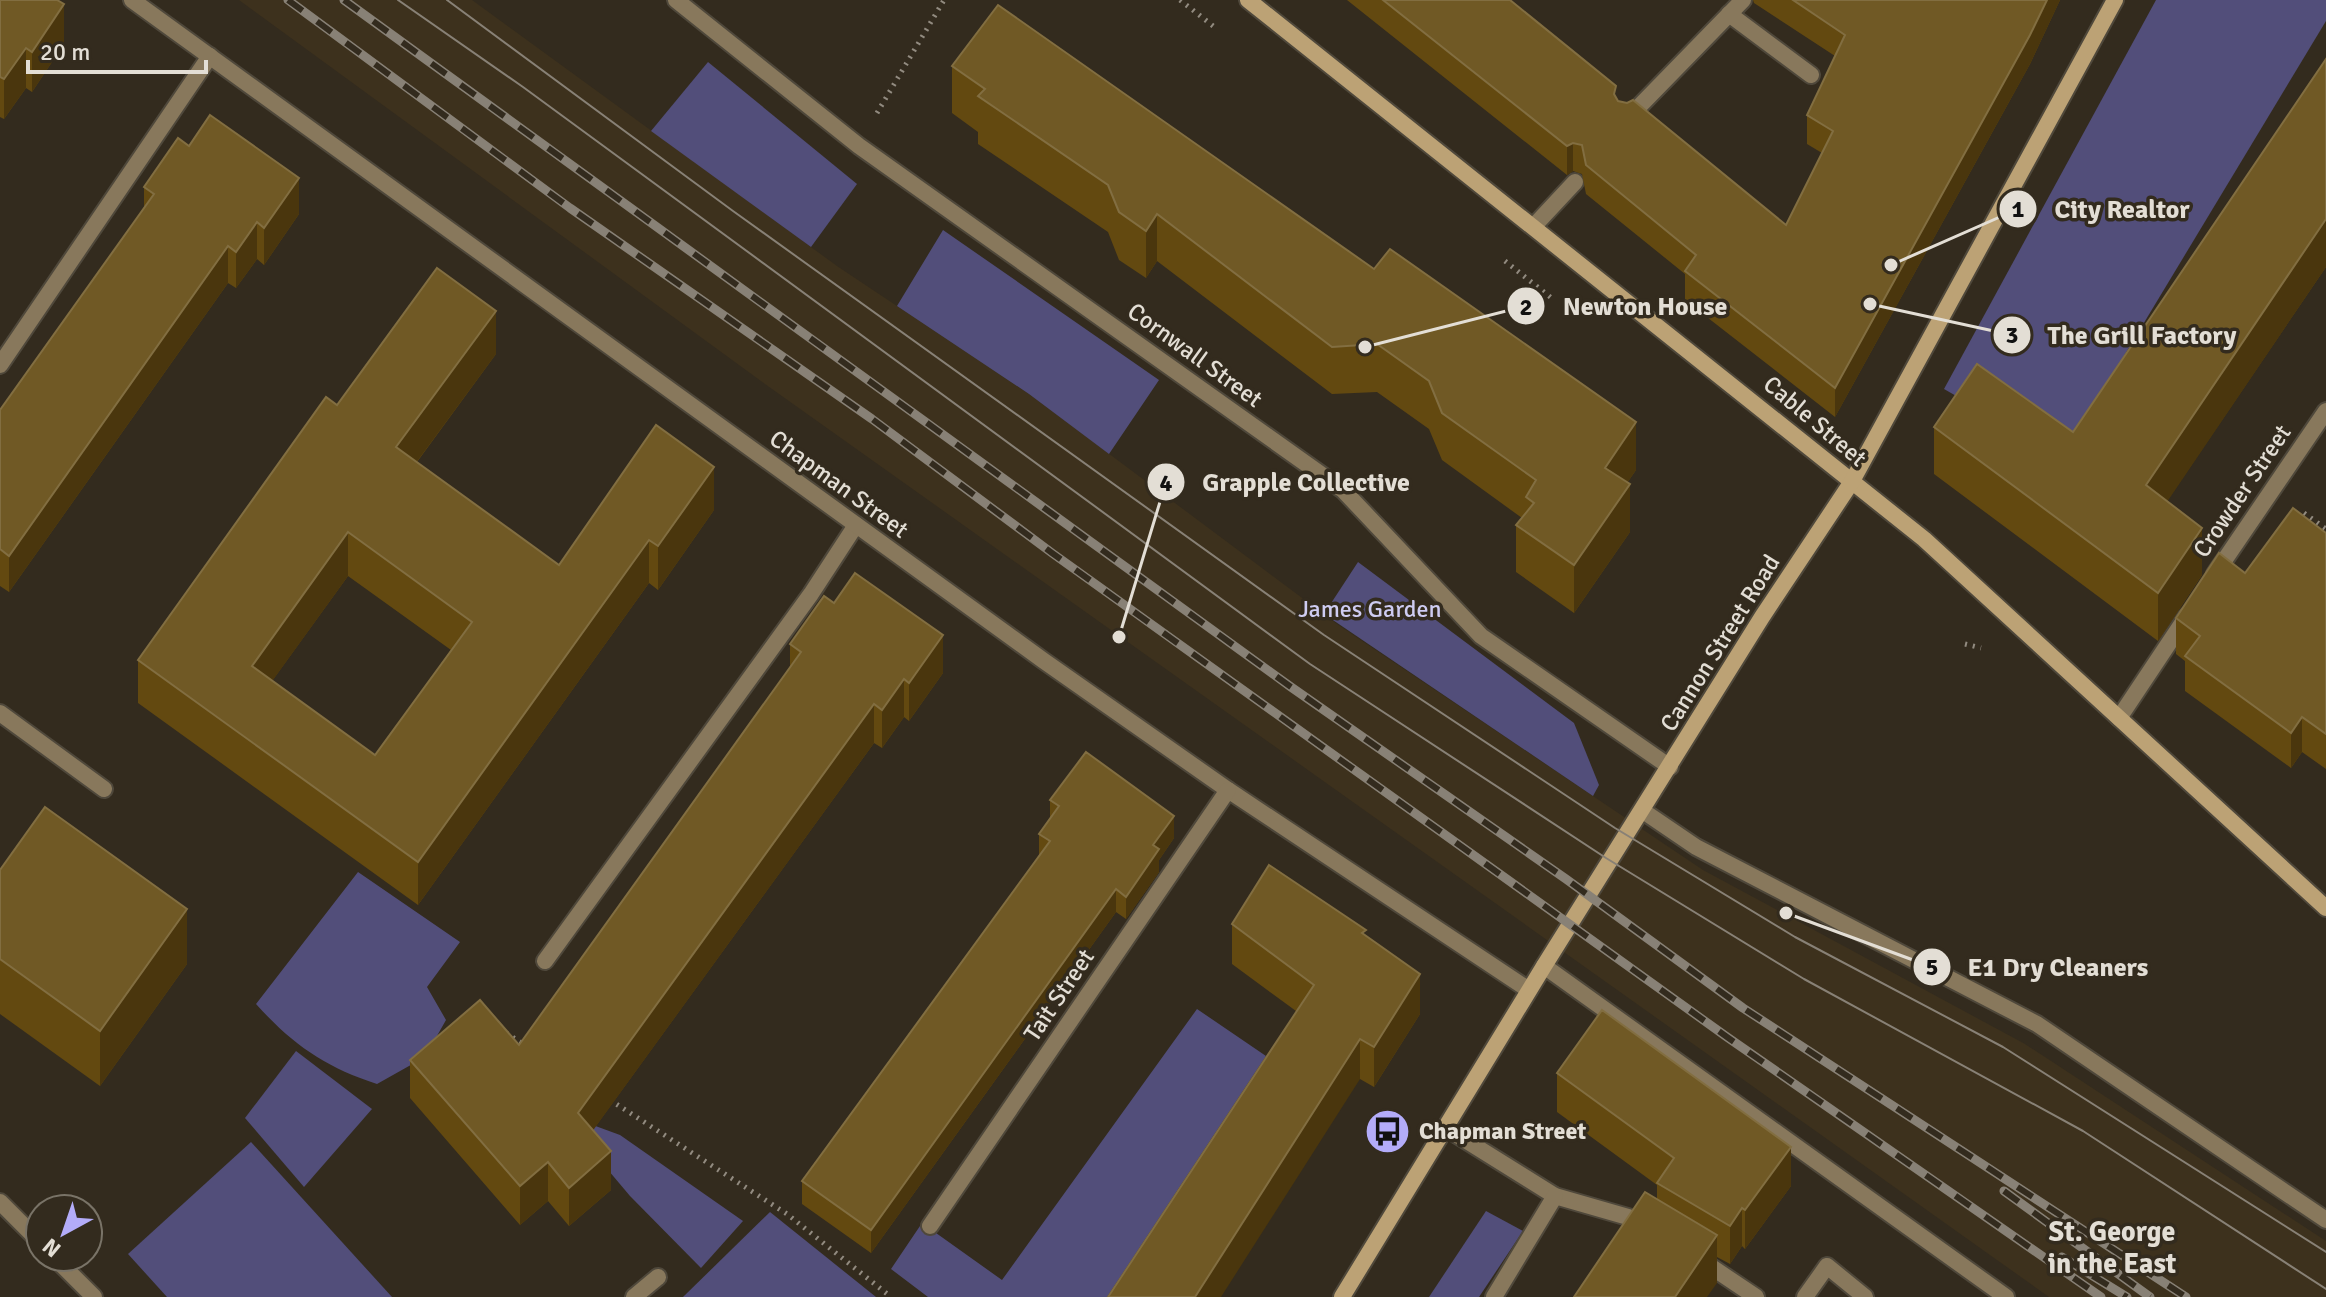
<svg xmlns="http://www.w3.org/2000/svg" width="2326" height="1297" font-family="Signika,sans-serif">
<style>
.built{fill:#3d311d}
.green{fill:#524e7a}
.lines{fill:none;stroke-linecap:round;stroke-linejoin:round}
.lane-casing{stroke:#4f483b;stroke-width:20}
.street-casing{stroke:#4f483b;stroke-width:20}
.secondary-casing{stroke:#4f483b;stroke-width:20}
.path{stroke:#928b80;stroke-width:5;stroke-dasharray:2 6;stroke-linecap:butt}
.lane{stroke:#88785c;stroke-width:16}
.street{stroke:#88785c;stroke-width:16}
.secondary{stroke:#bca275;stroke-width:16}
.tram{stroke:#888176;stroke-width:2}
.rail-casing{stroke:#888176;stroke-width:9}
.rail{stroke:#332b1e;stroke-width:6;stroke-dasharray:18;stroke-linecap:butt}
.wall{fill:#634910;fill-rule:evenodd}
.shaded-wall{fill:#4a360d}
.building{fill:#705925;stroke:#826e41;stroke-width:2;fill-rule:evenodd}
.labels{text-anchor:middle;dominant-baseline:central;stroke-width:7;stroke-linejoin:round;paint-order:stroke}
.street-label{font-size:24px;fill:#e3ded5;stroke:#332b1e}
.park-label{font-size:24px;fill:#ceccf2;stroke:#332b1e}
.poi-label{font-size:24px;font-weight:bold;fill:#e3ded5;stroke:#332b1e;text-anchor:start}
.quarter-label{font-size:28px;font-weight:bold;fill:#e3ded5;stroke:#332b1e}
.leader{fill:none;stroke:#e3ded5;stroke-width:3}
.callout-dot{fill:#e3ded5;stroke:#332b1e;stroke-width:3}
.mark-label{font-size:24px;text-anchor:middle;font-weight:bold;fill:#111}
.callout-label{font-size:26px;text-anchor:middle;font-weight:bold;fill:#e3ded5;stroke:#332b1e;stroke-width:7;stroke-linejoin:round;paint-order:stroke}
</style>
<rect width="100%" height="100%" fill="#332b1e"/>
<path class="built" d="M239,0H472L837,266L1029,394L1337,624L1703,870L2025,1044L2326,1241V1297H2049L765,384Z"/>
<g class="green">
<path d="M2156,0H2326V21L2063,457L1944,389Z"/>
<path d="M708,62L857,184L811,247L651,131Z"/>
<path d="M943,230L1159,380L1109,454L1029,394L897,306Z"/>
<path d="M1358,562L1574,723L1599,785L1593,796L1324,614Z"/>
<path d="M358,872L460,942L427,987L446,1020L425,1057L377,1084C325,1067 293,1045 256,1004Z"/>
<path d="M1197,1009L1266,1056L1107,1297H928L891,1269L922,1223L1002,1280Z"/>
<path d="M296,1051L372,1109L304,1187L245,1118Z"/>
<path d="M560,1113L620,1135L743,1221L701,1268L630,1196Z"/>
<path d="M251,1142L392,1297H167L128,1254Z"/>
<path d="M1486,1211L1523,1231L1479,1297H1429Z"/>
<path d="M770,1212L876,1297H683Z"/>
</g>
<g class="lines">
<defs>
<g id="lane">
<path d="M1729,14L1811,75"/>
<path d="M0,365L210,56"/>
<path d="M0,713L104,789"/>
<path d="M1643,811L1696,847L2037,1024L2326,1220"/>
<path d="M545,961L811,594L856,525"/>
<path d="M1544,966L2006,1297"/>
<path d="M1805,1297L1827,1266L1865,1297"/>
</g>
<g id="street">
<path d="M132,0L1044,661L1228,790L1529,990"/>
<path d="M676,0L859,146L1343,490L1481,636L1670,767"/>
<path d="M1627,119L1743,0"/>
<path d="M1534,226L1575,182"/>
<path d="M2215,574L2326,411"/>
<path d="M2119,718L2187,616"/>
<path d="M1446,1128L1555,1196L1628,1217L1646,1228"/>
<path d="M0,1202L40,1242"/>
<path d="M930,1226L1228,790"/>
<path d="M54,1257L94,1297"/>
<path d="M1701,1260L1756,1297"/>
<path d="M634,1297L658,1277"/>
<path d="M1494,1297L1555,1196"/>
</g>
<g id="secondary">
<path d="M1248,0L1924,539L2326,908"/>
<path d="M1342,1297L1544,966L1762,617L1851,483L2115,0"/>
</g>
</defs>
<use href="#lane" class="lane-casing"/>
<use href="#street" class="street-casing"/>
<use href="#secondary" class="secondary-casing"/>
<g class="path">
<path d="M1180,0L1217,29"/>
<path d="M877,113L944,0"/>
<path d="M1505,261L1554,300"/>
<path d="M2304,513L2326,529"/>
<path d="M1965,644L1981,648"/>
<path d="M506,1033L525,1045"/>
<path d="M610,1100L787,1214L891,1297"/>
</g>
<use href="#lane" class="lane"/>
<use href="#street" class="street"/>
<use href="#secondary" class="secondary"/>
<g class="tram">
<path d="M398,0L523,87L1310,664L1606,858L1804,979L2083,1131L2326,1289"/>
<path d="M447,0L733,211L1324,635L1615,828L1795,937L2003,1047L2326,1252"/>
</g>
<defs>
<g id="rail">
<path d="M288,0L570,208L872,419L1052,553L1727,1037L2101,1297"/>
<path d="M344,0L1291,687L1566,879L1743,1008L2186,1297"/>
<path d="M2004,1191L2150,1297"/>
<path d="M2062,1257L2127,1297"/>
</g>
</defs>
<use href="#rail" class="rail-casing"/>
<use href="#rail" class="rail"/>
</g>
<g class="wall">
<path d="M0,0L64,44L32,92L26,88L4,119L0,117Z"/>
<path d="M1347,0H1510L1618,101L1786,225L1822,153L1807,144V115L1835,56L1754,3L1753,0H2060L2030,64L1835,417L1685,300V274L1586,194L1582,174L1573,171L1567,175Z"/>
<path d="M2326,59V267L2167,501L2202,575L2158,641L1934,474V427L2073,432Z"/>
<path d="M952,66L1636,470L1627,483L1630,532L1574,613L1516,572V525L1522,518L1442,460L1429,429L1377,392L1332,394L1157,261L1146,278L1119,260L1108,232L978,144V132L952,113Z"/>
<path d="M189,146L299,214L264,265L257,259L236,288L228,283L9,592L0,586V410L144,209V187Z"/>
<path d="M496,354L417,462L559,565L714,510L658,590L649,583L418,905L138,703V660L337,405ZM348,576L451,650L375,755L272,681Z"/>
<path d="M2326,533V769L2302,752L2291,768L2185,691V661L2176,654V618Z"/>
<path d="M790,644L943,673L909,721L904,717L882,748L874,743L593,1130L611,1190L569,1226L548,1201L520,1225L410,1098V1060L519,1045L790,669Z"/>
<path d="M1050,800L1174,838L1159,860V872L1126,919L1116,912L871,1253L802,1204V1181L1039,856V834L1050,819Z"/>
<path d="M0,870L187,964L100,1086L0,1014Z"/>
<path d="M1232,924L1366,936L1420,1014L1374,1087L1360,1079L1296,1011L1232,964Z"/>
<path d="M1557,1073L1791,1186L1745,1249L1742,1246L1730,1264L1717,1257V1283L1657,1200V1185L1557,1112Z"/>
</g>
<g class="shaded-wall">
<path d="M2047,0H2060L2030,64L1835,417V388Z"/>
<path d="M64,4V44L32,92V52Z"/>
<path d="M26,48V88L4,119V79Z"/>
<path d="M1573,143V171L1567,175V146Z"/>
<path d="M299,178V214L264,265V228Z"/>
<path d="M1157,214V261L1146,278V231Z"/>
<path d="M2326,219V267L2146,533V485Z"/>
<path d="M257,222V259L236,288V252Z"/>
<path d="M228,246V283L9,592V556Z"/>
<path d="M496,311V354L396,490V447Z"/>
<path d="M1636,422V470L1605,515V468Z"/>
<path d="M714,467V510L658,590V546Z"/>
<path d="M1630,484V532L1574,613V565Z"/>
<path d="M2202,528V575L2158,641V593Z"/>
<path d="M348,532V576L252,709V666Z"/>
<path d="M649,540V583L418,905V862Z"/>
<path d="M943,635V673L909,721V683Z"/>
<path d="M904,679V717L882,748V710Z"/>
<path d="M874,704V743L578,1151V1113Z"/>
<path d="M2302,717V752L2291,768V733Z"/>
<path d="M1174,816V838L1159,860V872L1126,919V897L1153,845Z"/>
<path d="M1116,889V912L871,1253V1230Z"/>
<path d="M187,909V964L100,1086V1031Z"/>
<path d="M1420,974V1014L1374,1087V1047Z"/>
<path d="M1360,1039V1079L1221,1297H1195Z"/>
<path d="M1791,1147V1186L1745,1249V1210Z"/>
<path d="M611,1151V1190L569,1226V1188Z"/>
<path d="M548,1162V1201L520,1225V1186Z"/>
<path d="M1742,1208V1246L1730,1264V1226Z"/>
<path d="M1717,1235V1283L1707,1297H1675Z"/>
</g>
<g class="building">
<path d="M0,0H57L64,4L32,52L26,48L4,79L0,77Z"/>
<path d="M1383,0H1510L1616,86L1614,94L1618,101L1627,103L1633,100L1786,225L1833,131L1807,115L1845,35L1793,0H2047L2030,35L1835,388L1685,271L1696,255L1586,165L1582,145L1573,143L1567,146Z"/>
<path d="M998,5L1374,269L1390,249L1636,422L1605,468L1630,484L1574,565L1516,525L1534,503L1526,497L1536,480L1442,413L1429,381L1377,344L1332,347L1157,214L1146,231L1119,212L1108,185L978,96L985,89L952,66Z"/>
<path d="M2326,59V219L2146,485L2202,528L2158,593L1934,427L1977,364L2073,432Z"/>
<path d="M210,115L299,178L264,228L257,222L236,252L228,246L9,556L0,549V410L154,194L144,187L178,138L189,146Z"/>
<path d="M437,268L496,311L396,447L559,565L656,425L714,467L658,546L649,540L418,862L138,660L326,397L337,405ZM348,532L472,622L375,755L252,666Z"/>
<path d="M2293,508L2326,533V734L2302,717L2291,733L2185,656L2200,636L2176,618L2219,553L2245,573Z"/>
<path d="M855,573L943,635L909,683L904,679L882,710L874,704L578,1113L611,1151L569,1188L548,1162L520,1186L410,1060L480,1000L519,1045L801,652L790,644L824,596L834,603Z"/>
<path d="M1086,752L1174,816L1153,845L1159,849L1126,897L1116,889L871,1230L802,1181L1050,841L1039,834L1059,806L1050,800Z"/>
<path d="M45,807L187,909L100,1031L0,959V870Z"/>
<path d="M1269,865L1366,930L1362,933L1420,974L1374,1047L1360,1039L1195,1297H1108L1314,985L1232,924Z"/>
<path d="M1602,1010L1791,1147L1745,1210L1742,1208L1730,1226L1657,1183L1674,1158L1557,1073Z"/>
<path d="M1645,1192L1717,1235L1675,1297H1574Z"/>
</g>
<defs>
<symbol id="bus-disc" viewBox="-11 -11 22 22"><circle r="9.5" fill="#b3acf9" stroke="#332b1e"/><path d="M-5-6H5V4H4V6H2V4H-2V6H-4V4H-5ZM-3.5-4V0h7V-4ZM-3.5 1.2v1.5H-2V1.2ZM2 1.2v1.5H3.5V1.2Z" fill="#111"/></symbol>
</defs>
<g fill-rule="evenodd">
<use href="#bus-disc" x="1362" y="1106" width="51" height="51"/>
</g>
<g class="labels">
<g class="street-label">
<text transform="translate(1195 355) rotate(36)">Cornwall Street</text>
<text transform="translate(1815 421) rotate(40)">Cable Street</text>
<text transform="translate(839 484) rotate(36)">Chapman Street</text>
<text transform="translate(2242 491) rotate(-56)">Crowder Street</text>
<text transform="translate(1720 643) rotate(-58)">Cannon Street Road</text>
<text transform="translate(1059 995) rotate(-56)">Tait Street</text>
</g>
<g class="park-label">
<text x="1370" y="609">James Garden</text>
</g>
<g class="poi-label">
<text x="1419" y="1131">Chapman Street</text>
</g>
<g class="quarter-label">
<text x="2112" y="1232">St. George<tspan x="2112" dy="32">in the East</tspan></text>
</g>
</g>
<path class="leader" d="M1891 265L2018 209M1365 347L1526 306M1870 304L2012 335M1119 637L1166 482M1786 913L1932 967"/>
<g class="callout-dot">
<circle cx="1891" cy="265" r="8"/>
<circle cx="1365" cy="347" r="8"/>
<circle cx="1870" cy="304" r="8"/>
<circle cx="1119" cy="637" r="8"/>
<circle cx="1786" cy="913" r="8"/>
<circle cx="2018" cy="209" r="20"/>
<circle cx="1526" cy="306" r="20"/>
<circle cx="2012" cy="335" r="20"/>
<circle cx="1166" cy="482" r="20"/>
<circle cx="1932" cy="967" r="20"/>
</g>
<g class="mark-label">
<text x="2018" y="217">1</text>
<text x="1526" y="315">2</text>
<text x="2012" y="343">3</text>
<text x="1166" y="491">4</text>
<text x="1932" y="975">5</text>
</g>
<g class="callout-label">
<text x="2122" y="218">City Realtor</text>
<text x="1645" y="315">Newton House</text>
<text x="2142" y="344">The Grill Factory</text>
<text x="1306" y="491">Grapple Collective</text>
<text x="2058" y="976">E1 Dry Cleaners</text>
</g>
<g transform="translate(64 1233) rotate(220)"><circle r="38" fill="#332b1e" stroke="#797367" stroke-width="2"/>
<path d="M0-6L14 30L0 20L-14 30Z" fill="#b3acf9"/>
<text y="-12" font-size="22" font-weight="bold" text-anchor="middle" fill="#e3ded5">N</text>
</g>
<path d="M28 60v12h178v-12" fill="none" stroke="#e3ded5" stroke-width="4"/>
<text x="40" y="60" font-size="24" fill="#e3ded5" stroke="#332b1e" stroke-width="6" paint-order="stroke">20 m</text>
</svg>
